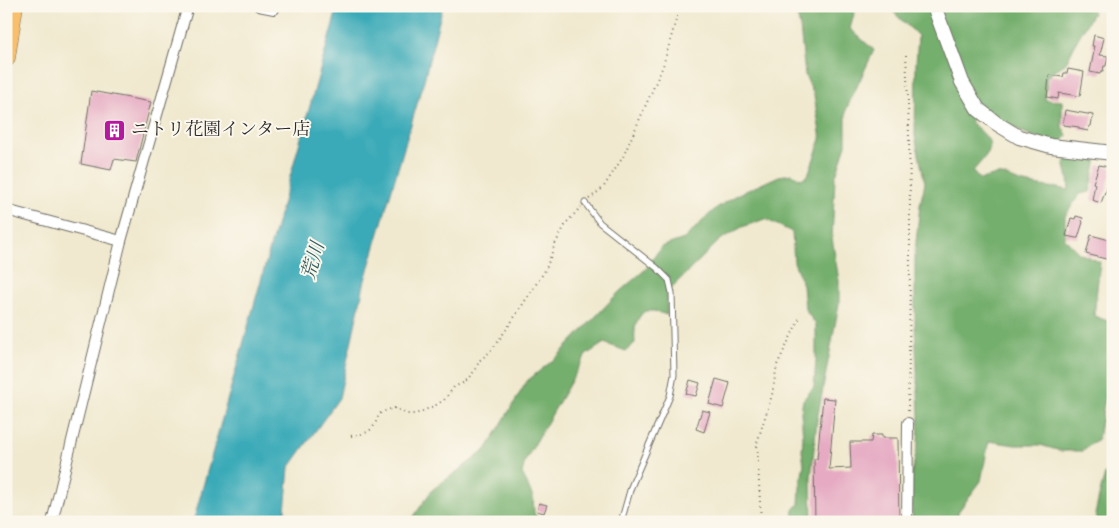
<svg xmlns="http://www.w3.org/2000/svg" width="1119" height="528" font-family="Vollkorn,'Noto Serif JP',serif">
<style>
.forest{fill:#75af6d;stroke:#506d4c}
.water{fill:#3baab8;stroke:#336a72}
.building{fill:#e6abc3}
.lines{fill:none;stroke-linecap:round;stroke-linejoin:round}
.service-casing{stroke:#706e64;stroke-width:7}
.minor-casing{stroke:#706e64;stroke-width:12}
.tertiary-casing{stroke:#706e64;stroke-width:16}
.trunk-casing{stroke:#706e64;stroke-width:19}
.path{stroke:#706e64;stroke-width:2;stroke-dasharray:1 4;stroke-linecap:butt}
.service{stroke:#fff;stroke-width:5}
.minor{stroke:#fff;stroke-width:10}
.tertiary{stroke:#fff;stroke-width:14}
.trunk{stroke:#f9bf6d;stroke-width:18}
.labels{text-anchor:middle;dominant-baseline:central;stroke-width:4;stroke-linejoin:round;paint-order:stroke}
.poi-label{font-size:18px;fill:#2b2b2b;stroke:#fbf7ec;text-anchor:start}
.water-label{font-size:19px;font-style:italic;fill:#315e63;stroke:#fbf7ec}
</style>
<rect width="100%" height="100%" fill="#fbf7ec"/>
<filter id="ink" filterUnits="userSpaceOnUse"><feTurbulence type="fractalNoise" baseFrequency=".02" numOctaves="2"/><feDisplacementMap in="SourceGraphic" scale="10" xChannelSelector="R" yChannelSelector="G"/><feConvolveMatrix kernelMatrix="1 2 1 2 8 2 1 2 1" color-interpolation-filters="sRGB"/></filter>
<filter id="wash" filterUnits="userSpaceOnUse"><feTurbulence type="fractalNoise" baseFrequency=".0096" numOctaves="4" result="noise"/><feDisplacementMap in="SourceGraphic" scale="20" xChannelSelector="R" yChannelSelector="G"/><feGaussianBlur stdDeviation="1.12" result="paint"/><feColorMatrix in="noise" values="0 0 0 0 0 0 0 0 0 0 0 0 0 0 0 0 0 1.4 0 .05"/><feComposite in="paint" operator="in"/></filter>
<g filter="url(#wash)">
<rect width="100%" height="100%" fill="#f0e9cf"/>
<g class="forest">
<path d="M795,6H856L850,29L874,50L846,110V145L835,178L832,238L839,281V304L817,420L811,478L812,522L793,521L794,510L799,504L800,487L804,464L802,451L803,438L801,412L803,400L814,387L816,360V325L805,309L803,285L794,262L792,232L765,219L742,227L720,240L667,292V315L654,311H645C635,319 634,330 635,343L626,351L604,343L586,355L525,461L522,473L533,497L534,513L541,522H410L432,490L486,450L527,381L557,357L619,292L646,269L661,247L684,239L715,209L737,195L779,176L792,174L801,179L808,175L821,139L814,95L805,75L800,27Z"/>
<path d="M890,6H1093V13L1076,42L1066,63L1047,76L1045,100L1062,101V127L1067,135L1062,143L1053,145L978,113L970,122C997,144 995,146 973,171L980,180C1009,168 1004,180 1029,184C1042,187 1056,187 1069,190L1068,178L1064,162L1070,155L1093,156L1097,159L1090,192L1080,194L1065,216V239L1079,253L1100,262L1094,316L1113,323V381L1106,392L1098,439L1082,451H1061L1040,445H1015L989,441L981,481L958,512V522H912V472L918,444L919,415L915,326V252L920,205L925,183L915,136L916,63L918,36C911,28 894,15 890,6Z"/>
<path d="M1113,465V522H1099L1095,515L1099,496L1105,474Z"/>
</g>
<path class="water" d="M338,6H443L423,84L365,280L339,398L289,468L284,522H193Z"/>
<g id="blocks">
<g class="building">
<path d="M1094,35L1104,38L1100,55L1108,56L1106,66H1104L1103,71H1101L1100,74L1090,72L1094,51L1093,50L1094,46H1092Z"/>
<path d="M1068,69L1084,72L1080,96L1059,93L1058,99L1047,97L1049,75L1063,77L1064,73H1067Z"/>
<path d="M91,91L151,102L136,162L114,159L111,170L81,164Z"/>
<path d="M1065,110L1093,115L1091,126H1089L1088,131L1079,129V127L1063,125Z"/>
<path d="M1099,165L1112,168L1106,192H1105L1101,203L1092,200L1095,184L1093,183Z"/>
<path d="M1076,216L1083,218L1082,221L1083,222L1078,238H1076L1066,236L1071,218L1075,219Z"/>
<path d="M1091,235L1113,241V252L1110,260L1086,254Z"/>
<path d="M716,379L730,383L723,408L709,404Z"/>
<path d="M690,380L700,383L696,396L686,394Z"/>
<path d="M823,398L835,399L829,469L851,468L850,442H871L872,435H882V438H898L899,522H815L814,459H817Z"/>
<path d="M702,410L710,412L704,432L696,429Z"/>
<path d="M539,503L547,505L544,513L537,511Z"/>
</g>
</g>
</g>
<g filter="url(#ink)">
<use href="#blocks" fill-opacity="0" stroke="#706e64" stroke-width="1"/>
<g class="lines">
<defs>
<path id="service" d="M585,203L600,223L657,268L669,280L672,293L674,375L670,396L631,487L621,522"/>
<g id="minor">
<path d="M259,6L274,9L275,6"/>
<path d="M6,210L121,241"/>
<path d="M52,522L121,241L188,6"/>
<path d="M907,522L908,423"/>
</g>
<path id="tertiary" d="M934,6L962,82L978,109L996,123L1019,137L1051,146L1113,153"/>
<path id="trunk" d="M6,58L14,6"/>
</defs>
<use href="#service" class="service-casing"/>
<use href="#minor" class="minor-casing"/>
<use href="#tertiary" class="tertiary-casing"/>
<use href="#trunk" class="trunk-casing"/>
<g class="path">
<path d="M906,55C912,174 910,294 908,413"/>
<path d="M589,199L603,188L623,157L663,66L680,6"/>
<path d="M351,436C370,433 373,431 379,414L387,410L395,408L407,414H416L436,405L444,400L454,387L465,382L476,369L479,361L491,351L506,330L546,269L555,244L567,222L581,207"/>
<path d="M761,522L757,443L772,395L777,365L800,317"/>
</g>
<use href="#service" class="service"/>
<use href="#minor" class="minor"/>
<use href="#tertiary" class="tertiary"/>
<use href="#trunk" class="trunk"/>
</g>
</g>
<defs>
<symbol id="building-square" viewBox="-11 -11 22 22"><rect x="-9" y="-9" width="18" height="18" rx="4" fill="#b5179e" stroke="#fbf7ec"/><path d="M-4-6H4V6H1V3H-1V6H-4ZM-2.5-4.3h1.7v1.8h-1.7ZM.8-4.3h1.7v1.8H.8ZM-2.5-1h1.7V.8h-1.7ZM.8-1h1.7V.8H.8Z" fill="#fff"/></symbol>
</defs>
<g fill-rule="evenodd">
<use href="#building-square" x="102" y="118" width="25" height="25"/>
</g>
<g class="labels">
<g class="poi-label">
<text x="131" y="130">ニトリ花園インター店</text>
</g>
<g class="water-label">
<text transform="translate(314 261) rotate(-74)">荒川</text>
</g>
</g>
<rect width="1119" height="528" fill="none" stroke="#fbf7ec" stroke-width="25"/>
</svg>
